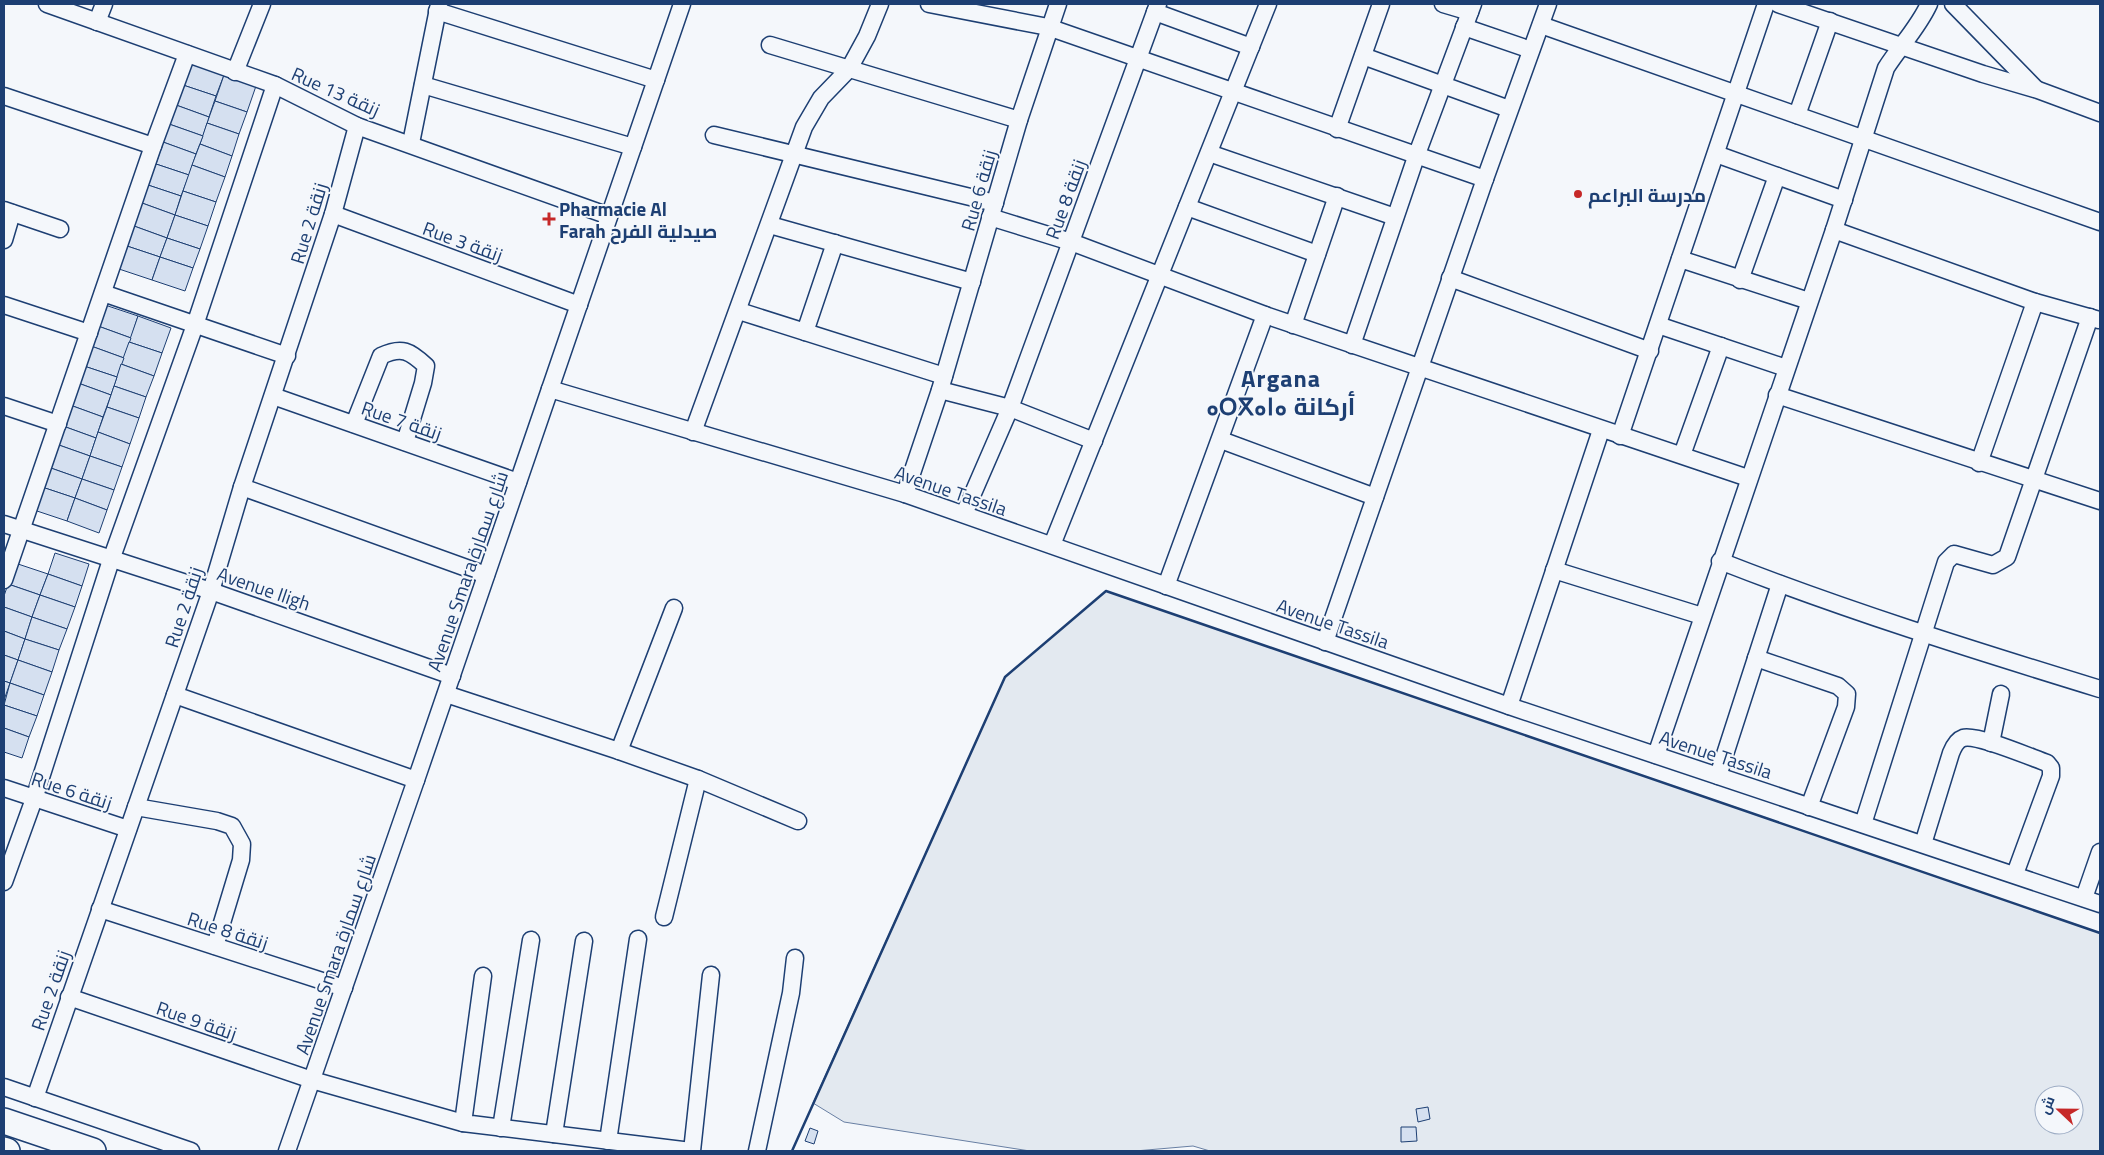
<svg xmlns="http://www.w3.org/2000/svg" width="2104" height="1155" font-family="'Titillium Web',Cairo,'Noto Sans Tifinagh',sans-serif">
<style>
.green{fill:#e3e9f0;stroke:#687fa3;fill-rule:evenodd}
.building{fill:#d5e0f0;stroke:#1d3f73}
.lines{fill:none;stroke-linecap:round;stroke-linejoin:round}
.minor-casing{stroke:#1d3f73;stroke-width:19}
.primary-casing{stroke:#1d3f73;stroke-width:28}
.minor{stroke:#f4f7fb;stroke-width:16}
.primary{stroke:#f4f7fb;stroke-width:25}
.wall{stroke:#1d3f73;stroke-width:2.5}
.poi-dot{fill:#c62828;stroke:#f4f7fb;stroke-width:2}
.labels{text-anchor:middle;dominant-baseline:central;stroke-width:4;stroke-linejoin:round;paint-order:stroke}
.street-label{font-size:19px;fill:#1d3f73;stroke:#f4f7fb}
.poi-label{font-size:19px;font-weight:bold;fill:#1d3f73;stroke:#f4f7fb;text-anchor:start}
.district-label{font-size:24px;font-weight:bold;letter-spacing:1px;fill:#1d3f73;stroke:#f4f7fb}
</style>
<rect width="100%" height="100%" fill="#f4f7fb"/>
<path class="green" d="M1106,591L2100,933V1151H1210L1193,1146L1135,1151H1030L844,1122L813,1103L1005,677ZM2044,1095H2074V1125H2044Z"/>
<g class="building">
<path d="M191,64L224,75L216,96L183,85Z"/>
<path d="M224,75L256,86L247,112L215,101Z"/>
<path d="M183,85L216,96L209,117L176,105Z"/>
<path d="M215,101L247,112L239,134L207,123Z"/>
<path d="M176,105L209,117L203,136L169,124Z"/>
<path d="M207,123L239,134L232,156L200,144Z"/>
<path d="M169,124L203,136L196,154L163,142Z"/>
<path d="M163,142L196,154L189,175L156,164Z"/>
<path d="M200,144L232,156L225,177L192,165Z"/>
<path d="M156,164L189,175L181,196L148,185Z"/>
<path d="M192,165L225,177L216,202L183,191Z"/>
<path d="M148,185L181,196L175,215L142,203Z"/>
<path d="M183,191L216,202L208,226L175,215Z"/>
<path d="M142,203L175,215L167,238L134,226Z"/>
<path d="M175,215L208,226L200,249L167,238Z"/>
<path d="M134,226L167,238L160,257L127,246Z"/>
<path d="M167,238L200,249L193,268L160,257Z"/>
<path d="M127,246L160,257L152,280L119,269Z"/>
<path d="M160,257L193,268L185,291L152,280Z"/>
<path d="M105,305L138,316L131,338L98,326Z"/>
<path d="M138,316L171,328L162,353L129,342Z"/>
<path d="M98,326L131,338L124,358L91,346Z"/>
<path d="M129,342L162,353L154,376L121,364Z"/>
<path d="M91,346L124,358L117,377L84,366Z"/>
<path d="M121,364L154,376L146,397L114,386Z"/>
<path d="M84,366L117,377L111,395L78,383Z"/>
<path d="M78,383L111,395L103,417L70,405Z"/>
<path d="M114,386L146,397L139,418L107,407Z"/>
<path d="M70,405L103,417L96,438L63,426Z"/>
<path d="M107,407L139,418L130,444L98,432Z"/>
<path d="M63,426L96,438L90,456L56,444Z"/>
<path d="M98,432L130,444L122,467L90,456Z"/>
<path d="M56,444L90,456L82,479L48,467Z"/>
<path d="M90,456L122,467L114,490L82,479Z"/>
<path d="M48,467L82,479L75,498L42,487Z"/>
<path d="M82,479L114,490L107,510L75,498Z"/>
<path d="M42,487L75,498L67,521L34,510Z"/>
<path d="M75,498L107,510L99,533L67,521Z"/>
<path d="M55,553L89,564L82,586L48,574Z"/>
<path d="M15,563L48,574L40,595L8,584Z"/>
<path d="M48,574L82,586L75,607L40,595Z"/>
<path d="M8,584L40,595L32,617L4,607V596Z"/>
<path d="M40,595L75,607L67,629L32,617Z"/>
<path d="M4,607L32,617L25,639L4,631Z"/>
<path d="M32,617L67,629L59,650L25,639Z"/>
<path d="M4,631L25,639L18,660L4,655Z"/>
<path d="M25,639L59,650L52,672L18,660Z"/>
<path d="M4,655L18,660L10,683L4,681Z"/>
<path d="M18,660L52,672L44,695L10,683Z"/>
<path d="M4,681L10,683L4,700Z"/>
<path d="M10,683L44,695L37,716L4,705Z"/>
<path d="M4,705L37,716L29,737L4,728Z"/>
<path d="M4,728L29,737L22,758L4,752Z"/>
<path d="M1428,1107L1430,1119L1418,1122L1416,1109Z"/>
<path d="M1401,1127H1416L1417,1141L1401,1142Z"/>
<path d="M810,1128L818,1131L814,1144L805,1141Z"/>
</g>
<g class="lines">
<defs>
<g id="minor">
<path d="M47,4L275,85L357,126L609,216"/>
<path d="M929,4L1048,27L1485,179"/>
<path d="M1443,4L1470,12"/>
<path d="M1778,4L1983,74L2038,90L2100,113"/>
<path d="M1953,4L2036,89"/>
<path d="M437,11L656,80"/>
<path d="M1155,12L1251,47"/>
<path d="M97,22L104,4"/>
<path d="M1541,25L2100,222"/>
<path d="M1464,27L1531,50"/>
<path d="M770,45L1019,120"/>
<path d="M1363,56L1509,109"/>
<path d="M235,72L262,4"/>
<path d="M423,85L633,147"/>
<path d="M4,96L153,146"/>
<path d="M1797,115L1830,21"/>
<path d="M1337,129L1381,4"/>
<path d="M714,135L995,203"/>
<path d="M411,143L439,4"/>
<path d="M1209,153L1395,217"/>
<path d="M1716,154L1844,200"/>
<path d="M1187,207L1317,254"/>
<path d="M4,210L60,229"/>
<path d="M333,214L579,305"/>
<path d="M990,217L1071,242L1265,315L1748,478"/>
<path d="M770,225L972,282"/>
<path d="M1834,230L2035,302L2099,320"/>
<path d="M4,240L12,213"/>
<path d="M1680,259L1809,301"/>
<path d="M1450,278L1650,351"/>
<path d="M1740,280L1777,176"/>
<path d="M103,293L287,356"/>
<path d="M4,305L89,333"/>
<path d="M739,311L944,376"/>
<path d="M1293,325L1337,196"/>
<path d="M1658,325L1786,368"/>
<path d="M805,332L835,243"/>
<path d="M1352,345L1417,154L1473,4"/>
<path d="M550,389L905,494L1509,706L2100,904"/>
<path d="M940,390L1010,408L1094,441"/>
<path d="M1777,395L2100,501"/>
<path d="M273,396L518,482"/>
<path d="M4,406L58,424"/>
<path d="M354,424L381,356C402,346 410,351 426,366L423,383L405,442"/>
<path d="M693,432L804,127L821,98L849,69L867,36L880,4"/>
<path d="M1620,436L1766,4"/>
<path d="M1221,440L1375,497"/>
<path d="M1682,455L1721,346"/>
<path d="M1979,463L2035,302"/>
<path d="M242,487L486,575"/>
<path d="M905,494L940,390L1019,120L1058,4"/>
<path d="M964,514L1010,408L1158,4"/>
<path d="M4,524L211,591L452,676"/>
<path d="M1052,545L1268,4"/>
<path d="M1720,561C1845,610 1973,650 2100,689"/>
<path d="M1554,570L1702,616"/>
<path d="M4,580L153,146L187,54"/>
<path d="M1166,586L1265,315"/>
<path d="M1325,642L1485,179L1548,4"/>
<path d="M1756,658L1838,686L1847,694L1846,707L1809,807"/>
<path d="M446,694L619,751L698,779L798,821"/>
<path d="M175,695L416,780"/>
<path d="M1509,706L1601,430"/>
<path d="M1991,743L2001,694"/>
<path d="M619,751L674,608"/>
<path d="M1656,755L1834,230L1886,68C1900,46 1918,28 1929,4"/>
<path d="M1718,776L1780,584"/>
<path d="M4,788L128,829"/>
<path d="M136,807L217,821L232,826L242,844L241,860L215,946"/>
<path d="M1863,824L1946,562L1954,554L1993,565L2007,557L2090,317"/>
<path d="M1923,844L1951,753C1953,748 1957,740 1963,738C1977,734 2030,757 2047,763L2051,768V776L2015,874"/>
<path d="M4,882L34,799L111,560L195,325L275,85"/>
<path d="M2084,898L2100,852"/>
<path d="M100,909L344,988"/>
<path d="M664,917L698,779"/>
<path d="M483,976L463,1123L691,1151"/>
<path d="M69,997L312,1080L463,1123"/>
<path d="M4,1087L191,1151"/>
<path d="M35,1098L211,591L242,487L333,214L357,126"/>
<path d="M501,1128L531,940"/>
<path d="M554,1134L584,941"/>
<path d="M608,1141L638,939"/>
<path d="M287,1151L416,780L682,4"/>
<path d="M692,1151L711,975"/>
<path d="M757,1151L791,993L795,958"/>
</g>
<g id="primary">
<path d="M4,1121L93,1151"/>
<path d="M4,1150L7,1151"/>
</g>
</defs>
<use href="#minor" class="minor-casing"/>
<use href="#primary" class="primary-casing"/>
<use href="#minor" class="minor"/>
<use href="#primary" class="primary"/>
<path class="wall" d="M792,1151L1005,677L1106,591L2100,933"/>
</g>
<g class="poi-dot">
<circle cx="1578" cy="194" r="5"/>
<path d="M546.5 211.5h5v5h5v5h-5v5h-5v-5h-5v-5h5z"/>
</g>
<g class="labels">
<g class="street-label">
<text transform="translate(336 91) rotate(24)">Rue 13 زنقة</text>
<text transform="translate(978 190) rotate(-74)">Rue 6 زنقة</text>
<text transform="translate(1065 199) rotate(-70)">Rue 8 زنقة</text>
<text transform="translate(308 223) rotate(-73)">Rue 2 زنقة</text>
<text transform="translate(463 241) rotate(20)">Rue 3 زنقة</text>
<text transform="translate(402 420) rotate(19)">Rue 7 زنقة</text>
<text transform="translate(951 490) rotate(19)">Avenue Tassila</text>
<text transform="translate(467 571) rotate(-71)">Avenue Smara شارع سمارة</text>
<text transform="translate(264 588) rotate(19)">Avenue Iligh</text>
<text transform="translate(183 607) rotate(-72)">Rue 2 زنقة</text>
<text transform="translate(1333 623) rotate(19)">Avenue Tassila</text>
<text transform="translate(1716 754) rotate(18)">Avenue Tassila</text>
<text transform="translate(72 790) rotate(18)">Rue 6 زنقة</text>
<text transform="translate(228 930) rotate(18)">Rue 8 زنقة</text>
<text transform="translate(335 954) rotate(-71)">Avenue Smara شارع سمارة</text>
<text transform="translate(50 990) rotate(-71)">Rue 2 زنقة</text>
<text transform="translate(197 1020) rotate(19)">Rue 9 زنقة</text>
</g>
<g class="poi-label">
<text x="1588" y="194">مدرسة البراعم</text>
<text x="559" y="208">Pharmacie Al<tspan x="559" dy="22">Farah صيدلية الفرح</tspan></text>
</g>
<g class="district-label">
<text x="1281" y="378">Argana<tspan x="1281" dy="28">ⴰⵔⴳⴰⵏⴰ أركانة</tspan></text>
</g>
</g>
<rect width="2104" height="1155" fill="none" stroke="#1d3f73" stroke-width="10"/>
<g transform="translate(2059 1110) rotate(292)"><circle r="24" fill="#f4f7fb" stroke="#9eadc5"/>
<path d="M0-4L9 19L0 12L-9 19Z" fill="#c62828"/>
<text y="-8" font-size="14" font-weight="bold" text-anchor="middle" fill="#1d3f73">ش</text>
</g>
</svg>
